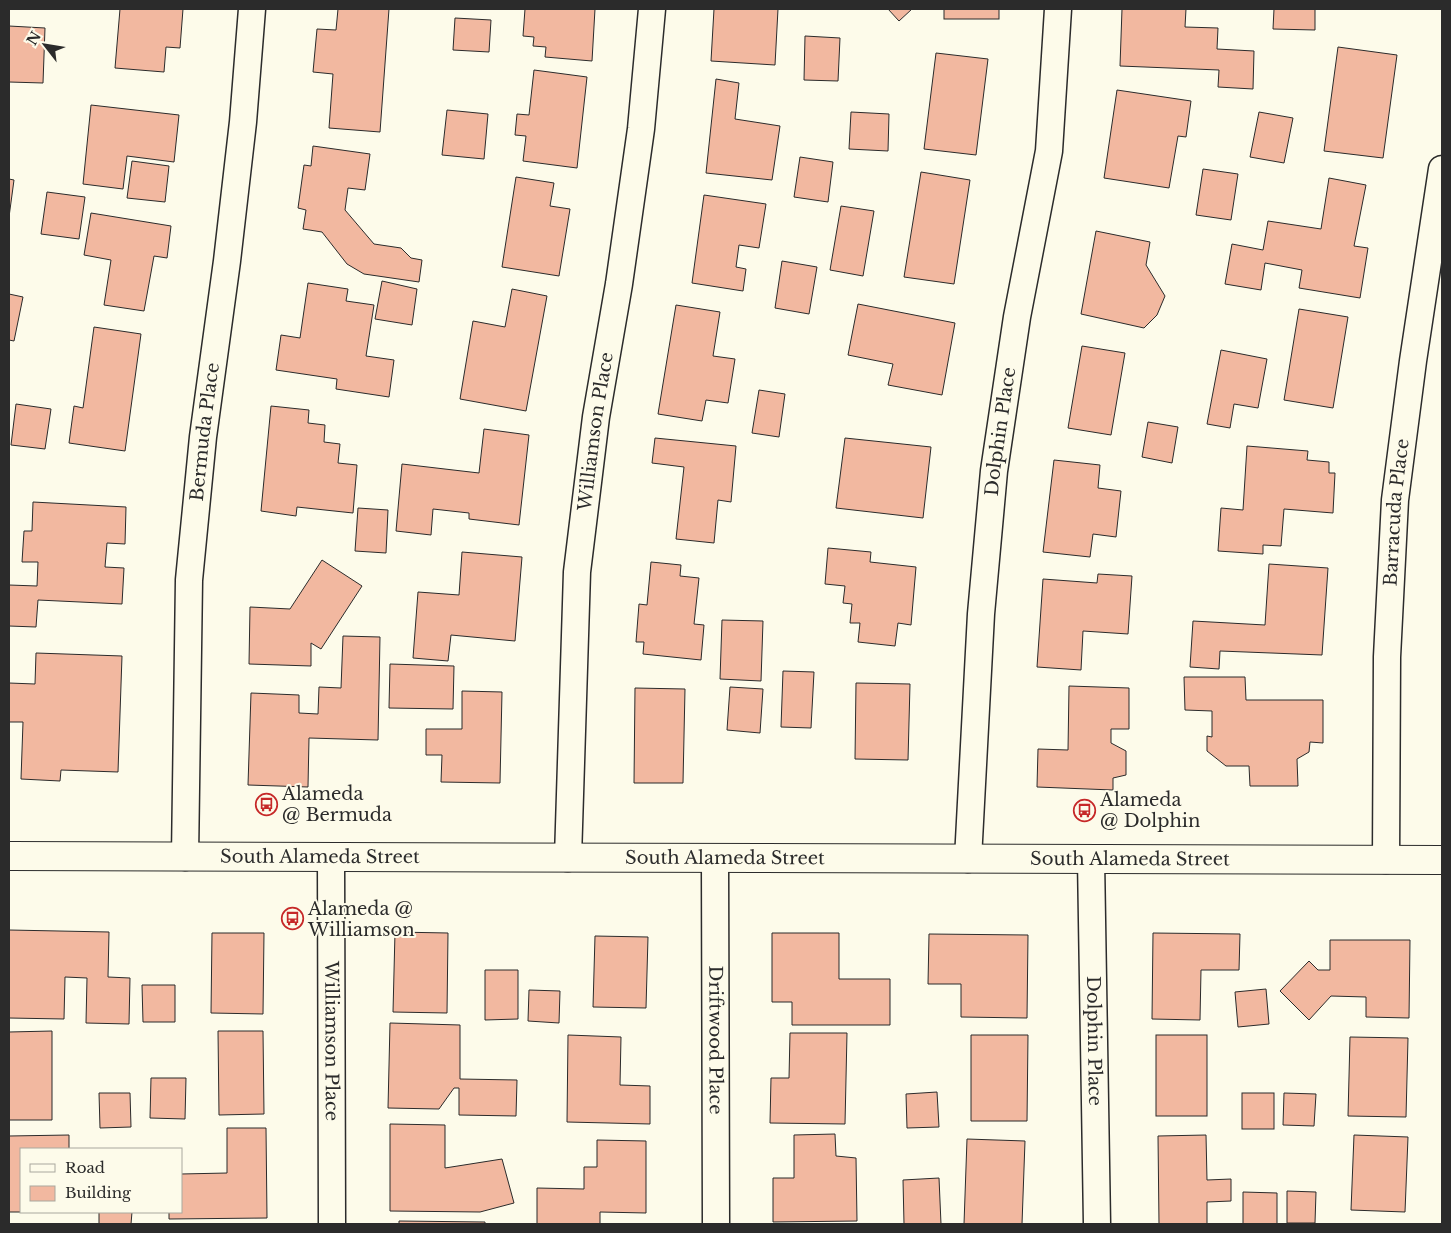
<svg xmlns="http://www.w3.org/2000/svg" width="1451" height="1233" font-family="'Libre Baskerville',serif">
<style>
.building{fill:#f2b8a0;stroke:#2b2b2b}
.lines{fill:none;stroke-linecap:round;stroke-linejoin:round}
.minor-casing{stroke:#2b2b2b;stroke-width:29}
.secondary-casing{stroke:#2b2b2b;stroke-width:30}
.minor{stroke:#fdfbea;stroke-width:26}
.secondary{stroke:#fdfbea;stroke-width:28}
.labels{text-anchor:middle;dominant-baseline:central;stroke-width:4;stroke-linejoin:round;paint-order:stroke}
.street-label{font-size:18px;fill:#2b2b2b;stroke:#fdfbea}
.poi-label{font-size:18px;fill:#2b2b2b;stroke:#fdfbea;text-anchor:start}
</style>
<rect width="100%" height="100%" fill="#fdfbea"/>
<g class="building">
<path d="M120,9H183L180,48L166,47L164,72L115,68Z"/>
<path d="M338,9H389L380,132L329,128L333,74L313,72L317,29L336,30Z"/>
<path d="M525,9H595L592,61L545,57L546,47L533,46L534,37L523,36Z"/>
<path d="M714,9H778L775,65L711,61Z"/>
<path d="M888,9H912L899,21Z"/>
<rect x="944" y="9" width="55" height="10"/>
<path d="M1122,9H1186L1185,27L1218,28L1217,49L1254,51L1253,89L1218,87L1219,70L1120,66Z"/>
<path d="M1274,9H1315V30L1273,29Z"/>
<path d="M455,18L491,20L489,52L453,50Z"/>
<path d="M9,26L45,28L43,83L9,82Z"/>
<path d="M805,36L840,38L838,81L804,80Z"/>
<path d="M1338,47L1397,55L1383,158L1324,151Z"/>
<path d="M936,53L988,59L976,155L924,149Z"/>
<path d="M534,70L587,77L577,168L523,161L526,136L515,135L517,114L529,115Z"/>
<path d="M716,79L739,83L735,119L780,126L772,180L706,173Z"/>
<path d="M1117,90L1191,101L1186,137L1178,136L1169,188L1104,178Z"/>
<path d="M91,105L179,115L174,162L127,156L123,189L83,184Z"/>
<path d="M447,110L488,114L484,159L442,155Z"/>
<path d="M851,112L889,114L888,151L849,149Z"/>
<path d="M1259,112L1293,118L1284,163L1250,157Z"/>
<path d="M313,146L370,154L365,190L348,188L345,210L374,244L401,248L411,258L422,260L419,282L364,274L347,264L322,232L303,229L306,210L298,208L304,165L311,166Z"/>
<path d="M800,157L833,162L828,202L794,197Z"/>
<path d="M132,161L169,166L165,202L127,198Z"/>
<path d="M1203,169L1238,174L1231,220L1196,215Z"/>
<path d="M921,172L970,180L954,284L904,277Z"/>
<path d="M516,177L554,183L550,206L570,209L559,276L502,267Z"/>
<path d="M1329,178L1366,185L1354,246L1368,248L1360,298L1299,288L1302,270L1265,263L1261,290L1225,284L1232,244L1263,250L1268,221L1321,229Z"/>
<path d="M9,179L14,180L9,217Z"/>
<path d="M47,192L85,197L79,239L41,234Z"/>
<path d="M704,195L766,204L759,248L739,245L736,267L746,269L743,291L692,283Z"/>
<path d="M841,206L874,211L863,276L830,270Z"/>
<path d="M91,213L171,226L167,258L154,256L144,311L104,305L111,260L84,255Z"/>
<path d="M1096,231L1150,242L1146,265L1165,296L1157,315L1144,328L1081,314Z"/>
<path d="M782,261L817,267L809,314L775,308Z"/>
<path d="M382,281L417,289L412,325L375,319Z"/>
<path d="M308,283L348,289L346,301L374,305L366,356L394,360L389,397L336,389L337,379L276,370L281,335L300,338Z"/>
<path d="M512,289L547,296L526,411L460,399L473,321L505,327Z"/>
<path d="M9,294L23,297L14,341L9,340Z"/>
<path d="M858,304L955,323L942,395L888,385L893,364L848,355Z"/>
<path d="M676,305L720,312L713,356L735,359L728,403L706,400L702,421L658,414Z"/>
<path d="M1299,309L1348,317L1333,408L1284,400Z"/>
<path d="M94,327L141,334L125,451L69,443L74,406L83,408Z"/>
<path d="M1082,346L1125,353L1111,435L1068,428Z"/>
<path d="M1221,350L1267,359L1258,408L1234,404L1230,428L1207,424Z"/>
<path d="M759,390L785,394L779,437L752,433Z"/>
<path d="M16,404L51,409L45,449L11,445Z"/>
<path d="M271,406L309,410L308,423L325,425L324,442L340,444L338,463L357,465L353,513L297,507L296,516L261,511Z"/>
<path d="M1148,422L1178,427L1172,463L1142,457Z"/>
<path d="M484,429L529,435L519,525L469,519V513L433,509L431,535L396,531L402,464L479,473Z"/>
<path d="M655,438L736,446L731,502L718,500L714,543L676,539L684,467L652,463Z"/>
<path d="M845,438L931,447L923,518L836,508Z"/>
<path d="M1247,446L1308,451L1307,460L1329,462V473H1335L1333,513L1284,509L1281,546L1263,545V554L1218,551L1221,508L1243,510Z"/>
<path d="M1054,460L1100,465L1098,488L1121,491L1116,537L1093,534L1090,557L1043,552Z"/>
<path d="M33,502L126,507L125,544L107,543L105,567L124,568L122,604L38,600L36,627L9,626V585L37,586L38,562H22L24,531H32Z"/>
<path d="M358,508L388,510L386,553L355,551Z"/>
<path d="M828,548L871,552L870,562L916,567L911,625L898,623L895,646L858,642L860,623H850L852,604L843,603L845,586L825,584Z"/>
<path d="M462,552L522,557L515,641L451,635L448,661L413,658L418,592L459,595Z"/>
<path d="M322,560L362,586L321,649L311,643V666L249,664L250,607L290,609Z"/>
<path d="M651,562L681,565L680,576L699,578L694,624L704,625L701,660L643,654L644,642H636L639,604L647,605Z"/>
<path d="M1269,564L1328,568L1322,655L1220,651L1219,669L1190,667L1193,621L1265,625Z"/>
<path d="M1098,574L1132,576L1128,634L1083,631L1081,670L1037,667L1043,579L1097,583Z"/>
<path d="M722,620L763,621L761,681L720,679Z"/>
<path d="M343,636L380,637L378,740L309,738L308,787L248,785L251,693L299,695V713L318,714L319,687L341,688Z"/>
<path d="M36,653L122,656L118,772L61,770L60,781L21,779L23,722H9V683L35,684Z"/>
<path d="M390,664L454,666L453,709L389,708Z"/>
<path d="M783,671L814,672L811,728L781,727Z"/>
<path d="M1184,677H1245L1246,700H1323V743L1310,742L1309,752L1297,759L1298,786H1250L1249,766H1226L1207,751V736L1212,737V711L1185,710Z"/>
<path d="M856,683L910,684L908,760L855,759Z"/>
<path d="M1069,686L1129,688V729H1111V743L1126,751V775L1113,778V790L1037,787L1038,749L1068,750Z"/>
<path d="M730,687L763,689L760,733L727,730Z"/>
<path d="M635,688L685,689L683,783H634Z"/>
<path d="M462,691L502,692L500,783L441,782L442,755H426V729H462Z"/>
<path d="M9,930L109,932L108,977L130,978L129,1024L86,1023L87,978L65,977L64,1019L9,1018Z"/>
<path d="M395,932L448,933L447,1013L393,1012Z"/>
<path d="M212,933H264L263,1014L211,1013Z"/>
<path d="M772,933H839V979H890V1025H792V1002H772Z"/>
<path d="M1153,933L1240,934L1239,970H1201L1200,1020L1152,1019Z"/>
<path d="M929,934L1028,935L1027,1018L961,1017V984H928Z"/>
<path d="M595,936L648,937L646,1008L593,1007Z"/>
<path d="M1330,940H1410L1409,1018L1366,1017V997L1331,996L1309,1020L1280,991L1309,961L1318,970H1330Z"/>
<path d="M485,970H518V1019L485,1020Z"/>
<path d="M142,985H175V1022H143Z"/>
<path d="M1266,989L1269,1024L1238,1027L1235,992Z"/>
<path d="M529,990L560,991L559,1023L528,1021Z"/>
<path d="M390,1023L460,1025V1079L517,1080L516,1116L459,1115V1088H454L439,1109L388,1108Z"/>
<path d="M52,1031V1120H9V1032Z"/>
<path d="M218,1031H263L264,1114L219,1115Z"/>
<path d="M790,1033H847L845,1124L770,1123L771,1078H789Z"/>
<path d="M568,1035L621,1037L620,1085L650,1086V1124L567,1122Z"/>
<path d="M971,1035H1028L1027,1121H971Z"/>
<rect x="1156" y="1035" width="51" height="81"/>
<path d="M1350,1037L1408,1038L1406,1117L1348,1116Z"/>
<path d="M151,1078H186L185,1119L150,1118Z"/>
<path d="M937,1092L939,1127L907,1128L906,1094Z"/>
<path d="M99,1093H130L131,1127L100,1128Z"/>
<rect x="1242" y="1093" width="32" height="36"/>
<path d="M1284,1093L1316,1094L1314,1126L1283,1125Z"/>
<path d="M390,1124L445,1125V1168L502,1159L514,1203L480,1212L390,1211Z"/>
<path d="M227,1128H266L267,1218L169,1219V1212H181V1174L227,1173Z"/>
<path d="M835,1134L836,1156L856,1158L857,1221L773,1222V1178H794V1135Z"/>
<path d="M69,1135V1149H21V1212H9V1136Z"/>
<path d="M1206,1135L1207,1180L1231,1179V1201L1207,1202V1224H1159L1158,1136Z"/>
<path d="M1354,1135L1408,1137L1405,1212L1351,1210Z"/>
<path d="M967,1139L1025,1141L1022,1224H964Z"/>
<path d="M597,1140L646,1141V1213L600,1212V1224H537V1188L584,1189V1167H597Z"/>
<path d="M939,1178L941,1224H904L903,1180Z"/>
<path d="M1287,1191L1316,1192L1315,1223H1287Z"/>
<path d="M1243,1192L1277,1193V1224H1243Z"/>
<path d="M99,1212H132L131,1224H99Z"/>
<path d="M399,1221L485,1222V1224H399Z"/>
</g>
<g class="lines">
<defs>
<g id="minor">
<path id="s1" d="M185,857L189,580L203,437L227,261L243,122L252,9"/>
<path id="s2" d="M331,857L332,1224"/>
<path id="s3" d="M568,858L577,572L596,417L619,284L641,129L652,9"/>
<path id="s4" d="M715,858L716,1224"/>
<path id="s5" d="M968,859L981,614L994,471L1017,317L1049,151L1058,9"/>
<path id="s6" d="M1091,859L1097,1224"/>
<path id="s7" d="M1386,860L1387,657L1395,500L1413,361L1442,169"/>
</g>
<g id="secondary">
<path id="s8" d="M9,856L1442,860"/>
</g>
</defs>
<use href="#minor" class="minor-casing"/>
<use href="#secondary" class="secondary-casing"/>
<use href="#minor" class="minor"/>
<use href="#secondary" class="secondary"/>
</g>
<defs>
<symbol id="bus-ring" viewBox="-11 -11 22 22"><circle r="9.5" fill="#fdfbea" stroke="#c62828" stroke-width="1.5"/><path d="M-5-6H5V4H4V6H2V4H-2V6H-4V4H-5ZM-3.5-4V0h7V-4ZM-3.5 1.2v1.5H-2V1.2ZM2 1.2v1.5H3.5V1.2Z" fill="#c62828"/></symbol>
</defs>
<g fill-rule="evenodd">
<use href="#bus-ring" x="254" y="792" width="25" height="25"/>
<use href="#bus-ring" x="1072" y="798" width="25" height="25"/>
<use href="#bus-ring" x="280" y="906" width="25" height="25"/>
</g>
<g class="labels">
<g class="street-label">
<text stroke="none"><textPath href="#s1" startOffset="426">Bermuda Place</textPath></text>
<text stroke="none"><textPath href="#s3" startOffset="428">Williamson Place</textPath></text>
<text stroke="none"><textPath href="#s5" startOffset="429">Dolphin Place</textPath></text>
<text stroke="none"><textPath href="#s7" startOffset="348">Barracuda Place</textPath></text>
<text stroke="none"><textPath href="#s8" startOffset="311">South Alameda Street</textPath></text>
<text stroke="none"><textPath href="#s8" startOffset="716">South Alameda Street</textPath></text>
<text stroke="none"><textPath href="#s8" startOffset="1121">South Alameda Street</textPath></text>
<text stroke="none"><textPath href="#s2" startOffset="184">Williamson Place</textPath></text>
<text stroke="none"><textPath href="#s4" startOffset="182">Driftwood Place</textPath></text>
<text stroke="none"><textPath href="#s6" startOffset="182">Dolphin Place</textPath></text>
</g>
<g class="poi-label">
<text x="282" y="794">Alameda<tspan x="282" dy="21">@ Bermuda</tspan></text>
<text x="1100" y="800">Alameda<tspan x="1100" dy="21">@ Dolphin</tspan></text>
<text x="308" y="909">Alameda @<tspan x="308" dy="21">Williamson</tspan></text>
</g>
</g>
<rect width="1451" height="1233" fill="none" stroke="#2b2b2b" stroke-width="20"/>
<rect x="20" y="1148" width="162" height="65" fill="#fdfbea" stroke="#a9a89e"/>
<rect x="30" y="1164" width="25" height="8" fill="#fdfbea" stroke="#a9a89e"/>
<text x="65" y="1173" font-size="15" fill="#2b2b2b">Road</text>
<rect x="30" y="1186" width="25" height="15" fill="#f2b8a0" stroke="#a9a89e"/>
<text x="65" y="1198" font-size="15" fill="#2b2b2b">Building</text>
<g transform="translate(45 45) rotate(301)" stroke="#fdfbea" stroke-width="4" paint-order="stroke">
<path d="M0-4L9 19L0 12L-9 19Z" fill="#2b2b2b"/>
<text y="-8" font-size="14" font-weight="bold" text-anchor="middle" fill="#2b2b2b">N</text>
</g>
</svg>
